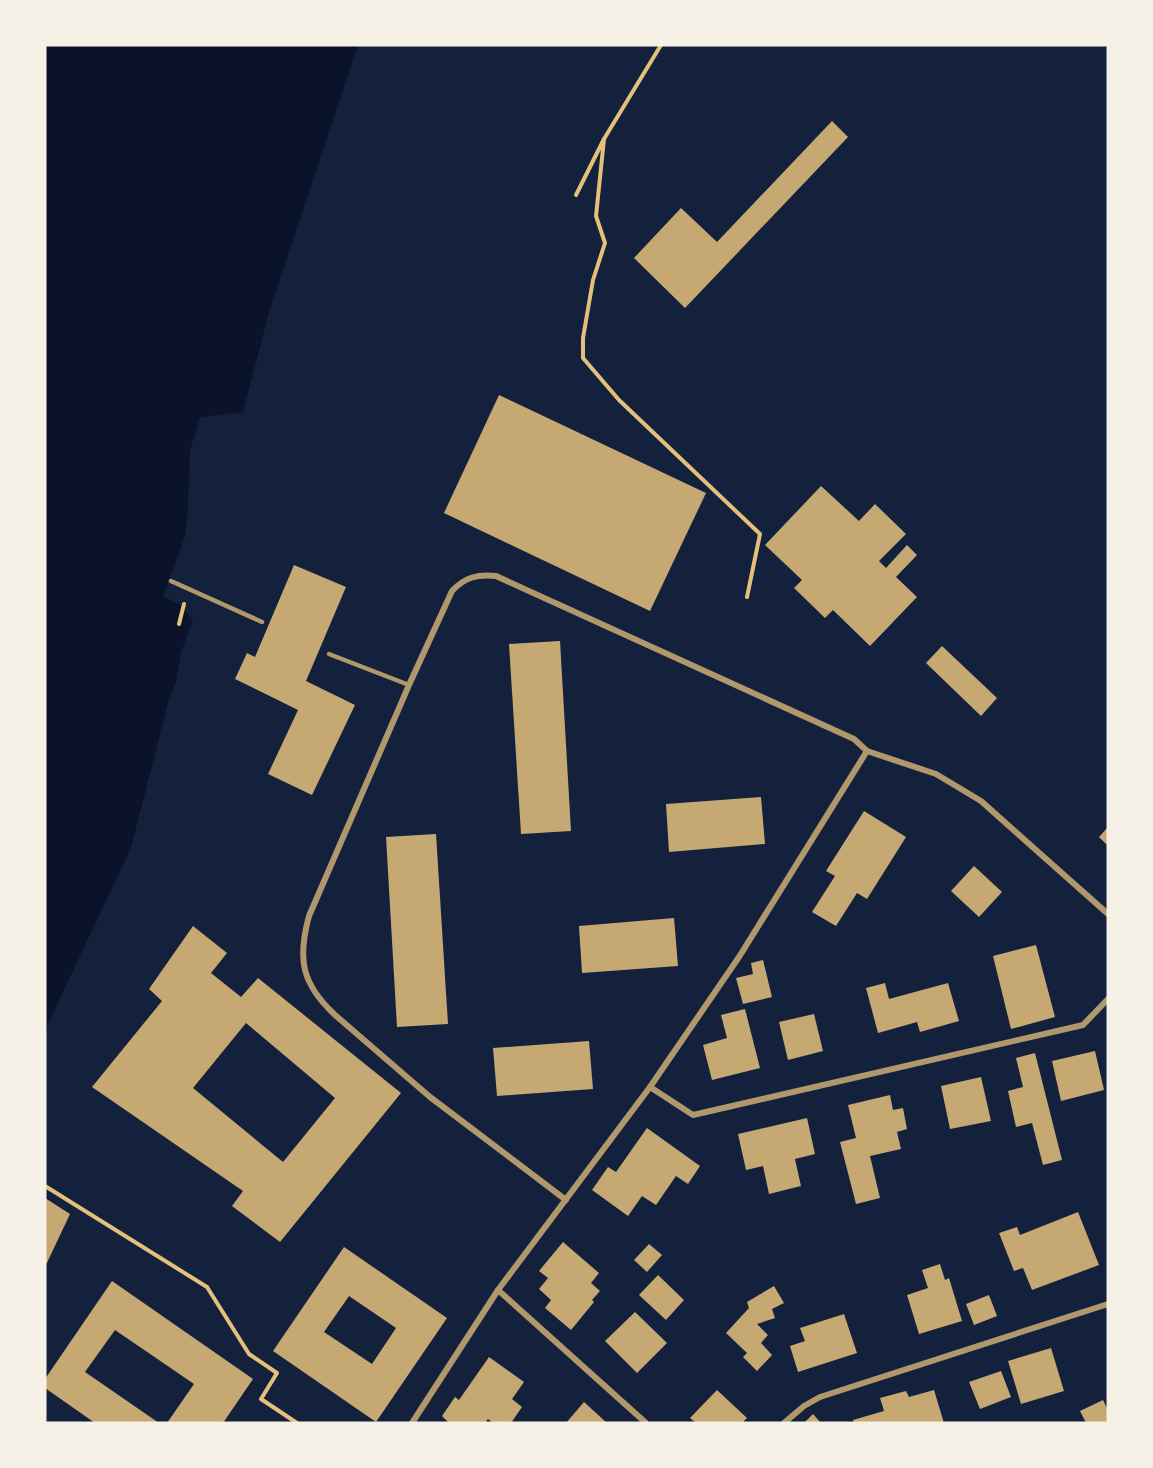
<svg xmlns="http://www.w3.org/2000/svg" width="1153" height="1468" font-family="'Nunito Sans',sans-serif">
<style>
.water{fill:#0b132b}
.building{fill:#c6a872;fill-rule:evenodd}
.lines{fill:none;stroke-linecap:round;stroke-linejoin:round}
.path{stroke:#e5c07b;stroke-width:4}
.service{stroke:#b1986c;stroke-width:4.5}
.minor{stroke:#b1986c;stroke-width:6}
</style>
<rect width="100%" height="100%" fill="#14213d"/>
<path class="water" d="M45,45H358L270,309L243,412L200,417L190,451L188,508L185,536L163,597L179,604L193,620L181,652L176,682L168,703L131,848L45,1030Z"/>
<g class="building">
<path d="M832,121L848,137L685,308L634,258L681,208L717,242Z"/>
<path d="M499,395L706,493L650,611L444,513Z"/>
<path d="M821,486L859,521L875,504L906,534L879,561L886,568L907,545L917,555L896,577L917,597L870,646L833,610L825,618L794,588L802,580L765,545Z"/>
<path d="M294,565L346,587L306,681L355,705L312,795L268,774L298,710L235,679L247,653L255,657Z"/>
<path d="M560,641L571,831L521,834L509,644Z"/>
<path d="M942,646L997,698L981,716L926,663Z"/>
<path d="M761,797L765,844L669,852L666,804Z"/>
<path d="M864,811L906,837L867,899L857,893L836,926L812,912L835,876L826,871Z"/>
<path d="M1108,827V846L1099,837Z"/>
<path d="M436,834L448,1024L397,1027L386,837Z"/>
<path d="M974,866L1002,892L979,917L951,891Z"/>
<path d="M674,918L678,966L582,973L579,926Z"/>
<path d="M193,926L227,953L211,973L241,997L258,978L401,1093L280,1242L232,1206L243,1191L92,1087L162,1001L149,989ZM246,1023L335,1098L283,1162L193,1088Z"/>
<path d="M1036,945L1055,1017L1011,1029L993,956Z"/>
<path d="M763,960L772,997L743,1004L736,978L753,974L751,963Z"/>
<path d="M885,983L889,999L948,983L959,1021L920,1032L917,1022L878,1033L866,988Z"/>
<path d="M745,1009L760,1068L712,1080L703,1045L727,1038L721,1015Z"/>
<path d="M814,1014L823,1051L788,1060L779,1022Z"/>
<path d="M589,1041L593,1089L497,1096L493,1048Z"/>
<path d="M1095,1051L1104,1090L1061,1101L1052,1061Z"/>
<path d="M1035,1053L1062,1160L1043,1165L1032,1123L1016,1127L1008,1091L1023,1087L1016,1058Z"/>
<path d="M981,1077L991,1121L950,1129L941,1086Z"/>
<path d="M890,1095L893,1110L903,1108L907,1129L897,1132L901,1149L870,1156L880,1198L856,1204L840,1142L856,1138L848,1105Z"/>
<path d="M807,1118L815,1154L795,1159L801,1186L769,1194L763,1166L746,1170L738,1134Z"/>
<path d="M647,1128L700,1166L688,1184L676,1176L656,1205L642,1196L628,1216L592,1190L608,1167L616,1172Z"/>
<path d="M45,1198L70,1214L45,1267Z"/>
<path d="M1078,1212L1099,1265L1032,1290L1023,1268L1014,1271L999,1233L1017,1227L1020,1235Z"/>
<path d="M563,1242L599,1273L591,1283L600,1291L592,1300L594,1302L571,1330L545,1308L551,1300L539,1289L548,1278L539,1271Z"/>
<path d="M649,1244L662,1255L647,1272L634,1260Z"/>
<path d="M344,1247L447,1318L376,1422L273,1351ZM349,1296L396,1328L372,1364L324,1332Z"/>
<path d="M940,1264L945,1280L949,1278L962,1321L919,1334L907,1295L928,1288L922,1270Z"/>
<path d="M658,1275L684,1300L666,1320L639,1295Z"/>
<path d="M112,1281L253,1379L223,1423H167L194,1384L115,1330L85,1372L159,1423H95L45,1388V1379Z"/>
<path d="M774,1286L784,1303L772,1309L775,1318L757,1324L768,1335L761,1343L772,1355L757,1371L743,1357L747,1353L726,1333L749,1308L747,1302Z"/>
<path d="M989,1295L997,1316L974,1325L966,1304Z"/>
<path d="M635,1312L667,1343L637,1373L605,1341Z"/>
<path d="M844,1314L857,1353L798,1372L790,1346L805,1341L800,1328Z"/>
<path d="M1051,1348L1064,1391L1021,1404L1008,1361Z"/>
<path d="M489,1357L524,1382L512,1399L522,1407L511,1423H493L488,1419L485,1423H449L442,1416L455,1397L459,1400Z"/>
<path d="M1001,1371L1011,1397L980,1409L969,1382Z"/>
<path d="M717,1390L747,1418L742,1423H696L690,1418Z"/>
<path d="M934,1390L944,1423H854L853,1420L884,1411L880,1398L906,1391L909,1397Z"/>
<path d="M1103,1400L1108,1410V1423H1086L1080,1411Z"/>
<path d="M584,1402L607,1423H566Z"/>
<path d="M813,1414L821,1423H804Z"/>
</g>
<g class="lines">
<g class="path">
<path d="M604,139L596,216L605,243L593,280L583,338V358L619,400L760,534L747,597"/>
<path d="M576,195L604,139L661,45"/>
<path d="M179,624L184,604"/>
<path d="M45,1186L207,1287L249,1354L277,1373L261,1399L297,1423"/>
</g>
<g class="service">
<path d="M171,581L262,622"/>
<path d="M329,654L409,685"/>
</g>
<g class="minor">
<path d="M650,1087L693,1115L1083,1025L1108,999"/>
<path d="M566,1200L430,1097L335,1015C302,984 297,960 309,916L409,685L452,591C465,577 478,574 496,576L854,739L867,751L936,774L981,801L1108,914"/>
<path d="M498,1290L646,1423"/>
<path d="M412,1423L498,1290L650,1087L739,957L867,751"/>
<path d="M784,1423L804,1406L820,1397L1108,1304"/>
</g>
</g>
<rect width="1153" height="1468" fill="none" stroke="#f6f1e7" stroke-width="93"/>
</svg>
